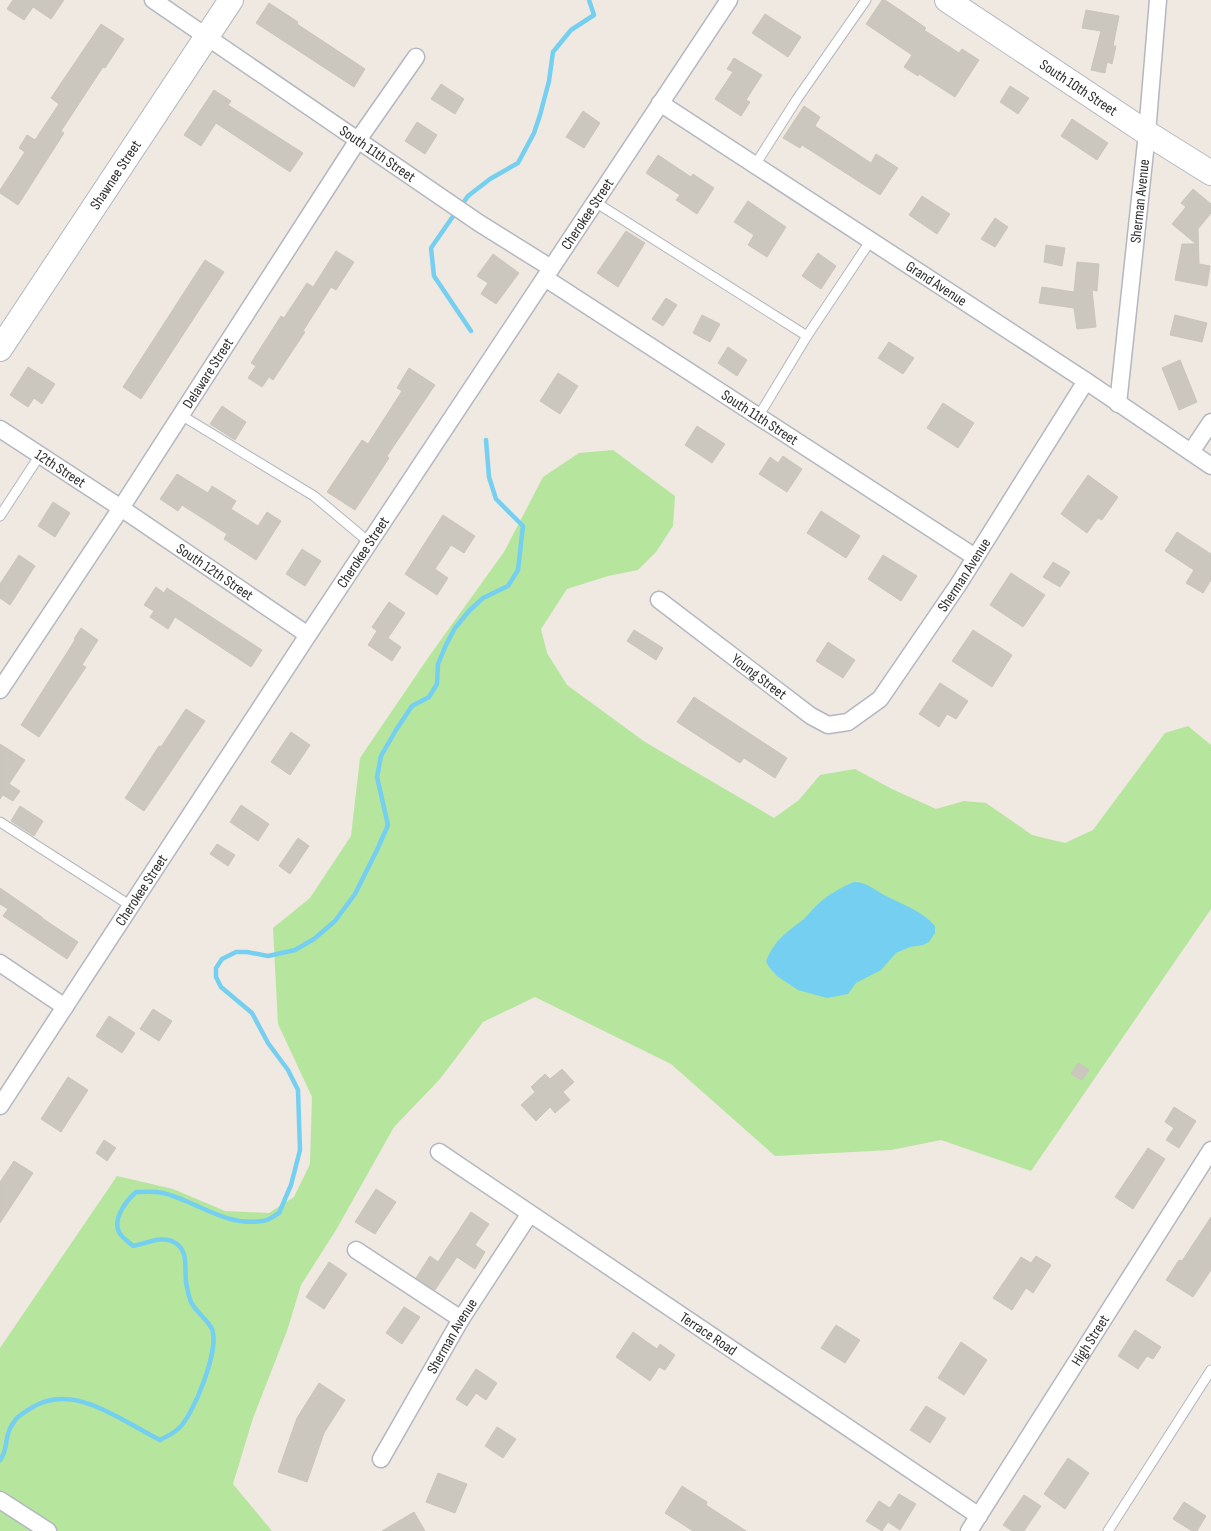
<svg xmlns="http://www.w3.org/2000/svg" width="1211" height="1531" font-family="'Sofia Sans Condensed',sans-serif">
<style>
.green{fill:#b6e59e}
.water{fill:#75cff0}
.lines{fill:none;stroke-linecap:round;stroke-linejoin:round}
.stream{stroke:#75cff0;stroke-width:4.5}
.building{fill:#cbc7bf;stroke:#cbc5ba}
.lane-casing{stroke:#b4b7c1;stroke-width:11}
.street-casing{stroke:#b4b7c1;stroke-width:19}
.secondary-casing{stroke:#b4b7c1;stroke-width:26}
.lane{stroke:#fff;stroke-width:9}
.street{stroke:#fff;stroke-width:16}
.secondary{stroke:#fff;stroke-width:24}
.labels{text-anchor:middle;dominant-baseline:central;stroke-width:4.5;stroke-linejoin:round;paint-order:stroke}
.street-label{font-size:15px;fill:#2e2e2e;stroke:#fff}
</style>
<rect width="100%" height="100%" fill="#efe9e1"/>
<path class="green" d="M613,450L675,496L673,526L656,552L638,570L608,576L567,589L541,629L547,653L567,685L645,742L774,818L799,800L820,775L855,769L892,789L936,809L964,801L986,803L1032,835L1065,843L1093,830L1165,733L1188,726L1211,745V909L1031,1171L941,1140L891,1150L775,1156L671,1064L535,997L483,1022L440,1079L394,1127L336,1230L301,1285L287,1331L253,1418L233,1484L272,1531H0V1348L117,1176L173,1189L225,1211L269,1213L294,1197L310,1164L312,1097L278,1024L273,928L310,898L351,836L360,758L430,655L504,552L543,477L579,453Z"/>
<path class="water" d="M854,882C866,882 875,890 886,896C904,905 922,911 935,926V933L929,942L923,945L910,947L896,953L881,970L856,983L848,994L827,998L798,990L777,976L769,967L766,961C776,938 786,933 804,919C808,915 811,911 815,907C826,896 839,888 854,882Z"/>
<g class="lines">
<g class="stream">
<path d="M461,206L468,196L490,179L518,163L534,133L540,115L549,81L553,52L571,30L594,15L589,0"/>
<path d="M456,212L431,248L434,276L471,331"/>
<path d="M0,1460C7,1452 5,1441 9,1431C10,1427 14,1422 17,1418C21,1414 28,1410 33,1407C75,1382 123,1422 160,1440C166,1437 174,1433 179,1428C194,1414 220,1349 212,1329C207,1319 196,1312 191,1302C189,1297 188,1292 187,1287C183,1273 190,1254 177,1244C164,1234 148,1243 133,1246C129,1242 124,1239 121,1235C110,1221 126,1201 136,1192C144,1192 154,1191 163,1193C196,1201 226,1227 262,1221C268,1221 274,1216 279,1213L291,1185L300,1150L298,1090L288,1070L268,1043L252,1013L221,987L216,977V968L222,959L236,952H247L268,956L295,950L314,939L335,921L355,894L377,850L388,825L377,777L381,756L396,730L412,706L429,697L437,684L438,664L446,645L455,628L469,611L483,598L508,586L518,570L523,526L496,499L489,477L486,440"/>
</g>
</g>
<g class="building">
<path d="M13,0H64L51,19L33,7L24,20L7,9Z"/>
<path d="M882,0H885L900,10L926,28L924,30L959,53L962,49L979,60L955,97L919,74L918,76L904,67L912,55L866,24Z"/>
<path d="M269,3L298,22L297,24L365,69L354,87L256,23Z"/>
<path d="M1086,10L1119,16L1113,46H1116L1112,64L1107,62L1105,73L1091,70L1101,31L1082,28Z"/>
<path d="M765,14L801,37L788,57L752,33Z"/>
<path d="M101,24L124,39L105,68L103,67L61,131L64,133L18,205L0,193V190L25,152L19,148L27,135L35,140L59,104L51,98Z"/>
<path d="M734,58L762,75L746,100L750,102L741,116L715,99L733,72L727,69Z"/>
<path d="M441,84L464,99L455,114L431,99Z"/>
<path d="M1010,86L1029,98L1018,114L1000,102Z"/>
<path d="M214,90L231,101L228,105L303,153L290,172L216,123L201,146L184,135Z"/>
<path d="M804,106L820,117L815,126L871,163L876,154L898,168L880,195L802,145L800,148L783,138Z"/>
<path d="M583,111L600,123L584,148L566,137Z"/>
<path d="M1072,119L1108,143L1097,160L1061,136Z"/>
<path d="M417,122L437,135L425,154L405,141Z"/>
<path d="M658,155L691,177L693,174L714,188L697,214L676,200L680,195L646,173Z"/>
<path d="M1193,189L1211,204V213L1198,229L1199,264L1210,266L1207,286L1175,280L1182,244H1196L1172,224L1186,207L1181,203Z"/>
<path d="M922,196L950,214L937,234L909,215Z"/>
<path d="M748,201L786,227L767,257L748,245L754,235L734,222Z"/>
<path d="M995,218L1008,227L995,247L981,239Z"/>
<path d="M626,231L645,243L618,287L597,273Z"/>
<path d="M1046,245L1065,248L1062,266L1044,262Z"/>
<path d="M336,251L354,262L336,290L331,287L303,331L305,332L273,380L269,377L262,387L248,378L256,366L251,363L281,316L284,318L307,283L313,287Z"/>
<path d="M818,253L836,266L821,289L802,276Z"/>
<path d="M493,254L519,273L496,304L481,294L488,283L477,276Z"/>
<path d="M205,260L224,272L141,399L123,387Z"/>
<path d="M1077,262L1099,264L1097,291L1092,290L1096,327L1077,329L1074,308L1039,303L1042,287L1074,292Z"/>
<path d="M666,298L677,305L663,326L652,319Z"/>
<path d="M702,315L720,324L710,342L693,333Z"/>
<path d="M1175,315L1207,323L1202,342L1170,335Z"/>
<path d="M889,342L914,358L903,374L878,358Z"/>
<path d="M728,347L747,360L737,376L718,363Z"/>
<path d="M1180,360L1197,402L1179,410L1162,368Z"/>
<path d="M28,367L55,384L42,404L34,398L28,407L10,395Z"/>
<path d="M409,368L435,385L387,456L389,458L355,510L327,492L362,440L368,444L402,391L397,388Z"/>
<path d="M558,373L578,386L560,414L540,401Z"/>
<path d="M943,403L974,423L958,448L927,428Z"/>
<path d="M222,406L246,422L235,440L210,424Z"/>
<path d="M697,426L725,444L712,463L685,445Z"/>
<path d="M783,456L802,469L787,492L759,474L770,457L778,463Z"/>
<path d="M177,474L208,493L212,486L236,501L231,509L258,526L267,512L281,521L256,560L224,539L227,534L182,505L178,511L160,499Z"/>
<path d="M1088,475L1118,497L1102,520L1098,518L1087,533L1061,514Z"/>
<path d="M53,502L70,513L55,537L38,526Z"/>
<path d="M821,511L860,536L846,558L807,533Z"/>
<path d="M443,515L475,536L464,553L451,545L435,569L448,578L437,595L405,574Z"/>
<path d="M1177,532L1211,554V580L1203,593L1186,583L1194,570L1165,551Z"/>
<path d="M302,549L321,561L305,586L286,574Z"/>
<path d="M19,555L35,566L10,605L0,598V584Z"/>
<path d="M883,555L917,576L901,601L868,579Z"/>
<path d="M1053,562L1070,572L1060,587L1043,577Z"/>
<path d="M1011,573L1045,595L1023,627L990,605Z"/>
<path d="M156,587L164,593L167,588L262,650L251,667L175,617L168,629L150,617L154,611L144,605Z"/>
<path d="M389,602L405,613L388,638L401,647L392,661L368,645L377,631L372,627Z"/>
<path d="M81,628L98,640L82,665L86,667L39,737L21,725L75,640L74,639Z"/>
<path d="M634,630L663,648L656,660L627,641Z"/>
<path d="M973,630L1012,655L992,687L952,661Z"/>
<path d="M828,642L855,660L843,678L816,661Z"/>
<path d="M940,683L968,701L956,719L947,714L939,727L919,714Z"/>
<path d="M694,697L787,758L775,778L744,758L740,763L677,722Z"/>
<path d="M186,709L205,721L144,811L125,798L159,746L161,747Z"/>
<path d="M291,732L310,745L290,775L271,762Z"/>
<path d="M0,744L25,760L9,784L20,791L13,801L3,795L0,799Z"/>
<path d="M241,805L269,824L258,841L230,822Z"/>
<path d="M20,806L43,821L34,836L11,821Z"/>
<path d="M298,838L309,846L290,874L279,866Z"/>
<path d="M217,844L235,855L228,866L210,854Z"/>
<path d="M0,888L42,917V918L78,942L67,959L3,916L8,909L0,904Z"/>
<path d="M153,1009L172,1021L159,1041L140,1029Z"/>
<path d="M109,1016L135,1033L122,1053L96,1036Z"/>
<path d="M1078,1063L1089,1070L1082,1080L1071,1074Z"/>
<path d="M562,1069L574,1082L563,1092L570,1100L555,1113L550,1107L536,1121L521,1105L535,1092L531,1087L545,1074L550,1079Z"/>
<path d="M68,1077L88,1090L61,1132L41,1119Z"/>
<path d="M1174,1107L1196,1121L1179,1148L1166,1140L1174,1128L1165,1122Z"/>
<path d="M104,1140L116,1148L107,1161L96,1153Z"/>
<path d="M1148,1148L1165,1159L1133,1209L1115,1197Z"/>
<path d="M14,1161L33,1173L0,1223V1182Z"/>
<path d="M376,1189L396,1202L375,1234L355,1222Z"/>
<path d="M471,1212L489,1224L475,1245L485,1252L475,1269L457,1257L435,1290L416,1278L430,1256L438,1262Z"/>
<path d="M1211,1217V1270L1193,1297L1166,1280L1179,1260L1182,1261Z"/>
<path d="M1036,1256L1051,1265L1033,1293L1026,1288L1012,1310L993,1298L1021,1257L1031,1263Z"/>
<path d="M329,1262L347,1274L324,1309L306,1297Z"/>
<path d="M404,1307L420,1317L402,1344L386,1333Z"/>
<path d="M836,1325L860,1340L845,1363L821,1348Z"/>
<path d="M1135,1330L1161,1347L1153,1359L1147,1356L1138,1369L1118,1356Z"/>
<path d="M633,1332L657,1349L660,1344L675,1355L665,1370L659,1367L650,1381L616,1357Z"/>
<path d="M961,1342L987,1360L964,1395L938,1378Z"/>
<path d="M476,1369L497,1383L486,1400L476,1393L467,1406L456,1399Z"/>
<path d="M319,1383L345,1400L324,1433L307,1482L278,1472L297,1418Z"/>
<path d="M926,1406L946,1418L930,1443L910,1430Z"/>
<path d="M497,1427L516,1439L503,1458L485,1446Z"/>
<path d="M1068,1458L1089,1473L1065,1509L1044,1494Z"/>
<path d="M438,1473L467,1484L455,1513L426,1502Z"/>
<path d="M682,1486L707,1502L706,1505L746,1531H693L665,1513Z"/>
<path d="M899,1494L916,1504L900,1530L888,1522L882,1531L866,1521L879,1501L890,1508Z"/>
<path d="M1024,1495L1041,1506L1024,1531H1012L1003,1525Z"/>
<path d="M1184,1502L1206,1516L1197,1531H1192L1173,1519Z"/>
<path d="M414,1512L425,1531H382Z"/>
</g>
<g class="lines">
<defs>
<g id="lane">
<path d="M755,165L797,99L866,0"/>
<path d="M595,202L807,336"/>
<path d="M181,415L314,496L370,543"/>
<path d="M758,417L807,336L871,240"/>
<path d="M0,516L40,455"/>
<path d="M0,822L131,906"/>
<path d="M1108,1531L1211,1370"/>
</g>
<g id="street">
<path id="s1" d="M153,0L479,223L551,268"/>
<path id="s2" d="M660,103L1086,381L1211,466"/>
<path id="s3" d="M545,278L975,557"/>
<path id="s4" d="M1118,404L1147,133L1158,0"/>
<path id="s5" d="M0,429L121,508L308,635"/>
<path d="M1191,452L1211,422"/>
<path id="s6" d="M659,600L811,716L828,725L848,722L880,699L958,585L1086,381"/>
<path id="s7" d="M0,690L121,508L358,140L416,57"/>
<path d="M0,963L65,1007"/>
<path id="s8" d="M0,1106L308,635L729,0"/>
<path id="s9" d="M439,1152L979,1516"/>
<path d="M356,1250L461,1319"/>
<path id="s10" d="M381,1459L461,1319L529,1215"/>
<path d="M0,1500L48,1531"/>
<path id="s11" d="M969,1531L1211,1150"/>
</g>
<g id="secondary">
<path id="s12" d="M947,0L1147,133L1211,173"/>
<path id="s13" d="M0,349L231,0"/>
</g>
</defs>
<use href="#lane" class="lane-casing"/>
<use href="#street" class="street-casing"/>
<use href="#secondary" class="secondary-casing"/>
<use href="#lane" class="lane"/>
<use href="#street" class="street"/>
<use href="#secondary" class="secondary"/>
</g>
<g class="labels">
<g class="street-label">
<text stroke="none"><textPath href="#s12" startOffset="158">South 10th Street</textPath></text>
<text stroke="none"><textPath href="#s1" startOffset="272">South 11th Street</textPath></text>
<text stroke="none"><textPath href="#s13" startOffset="209">Shawnee Street</textPath></text>
<text stroke="none"><textPath href="#s4" startOffset="204">Sherman Avenue</textPath></text>
<text stroke="none"><textPath href="#s8" startOffset="1068">Cherokee Street</textPath></text>
<text stroke="none"><textPath href="#s2" startOffset="330">Grand Avenue</textPath></text>
<text stroke="none"><textPath href="#s7" startOffset="379">Delaware Street</textPath></text>
<text stroke="none"><textPath href="#s3" startOffset="256">South 11th Street</textPath></text>
<text stroke="none"><textPath href="#s5" startOffset="72">12th Street</textPath></text>
<text stroke="none"><textPath href="#s8" startOffset="662">Cherokee Street</textPath></text>
<text stroke="none"><textPath href="#s5" startOffset="258">South 12th Street</textPath></text>
<text stroke="none"><textPath href="#s6" startOffset="420">Sherman Avenue</textPath></text>
<text stroke="none"><textPath href="#s6" startOffset="126">Young Street</textPath></text>
<text stroke="none"><textPath href="#s8" startOffset="258">Cherokee Street</textPath></text>
<text stroke="none"><textPath href="#s9" startOffset="325">Terrace Road</textPath></text>
<text stroke="none"><textPath href="#s10" startOffset="142">Sherman Avenue</textPath></text>
<text stroke="none"><textPath href="#s11" startOffset="226">High Street</textPath></text>
</g>
</g>
</svg>
